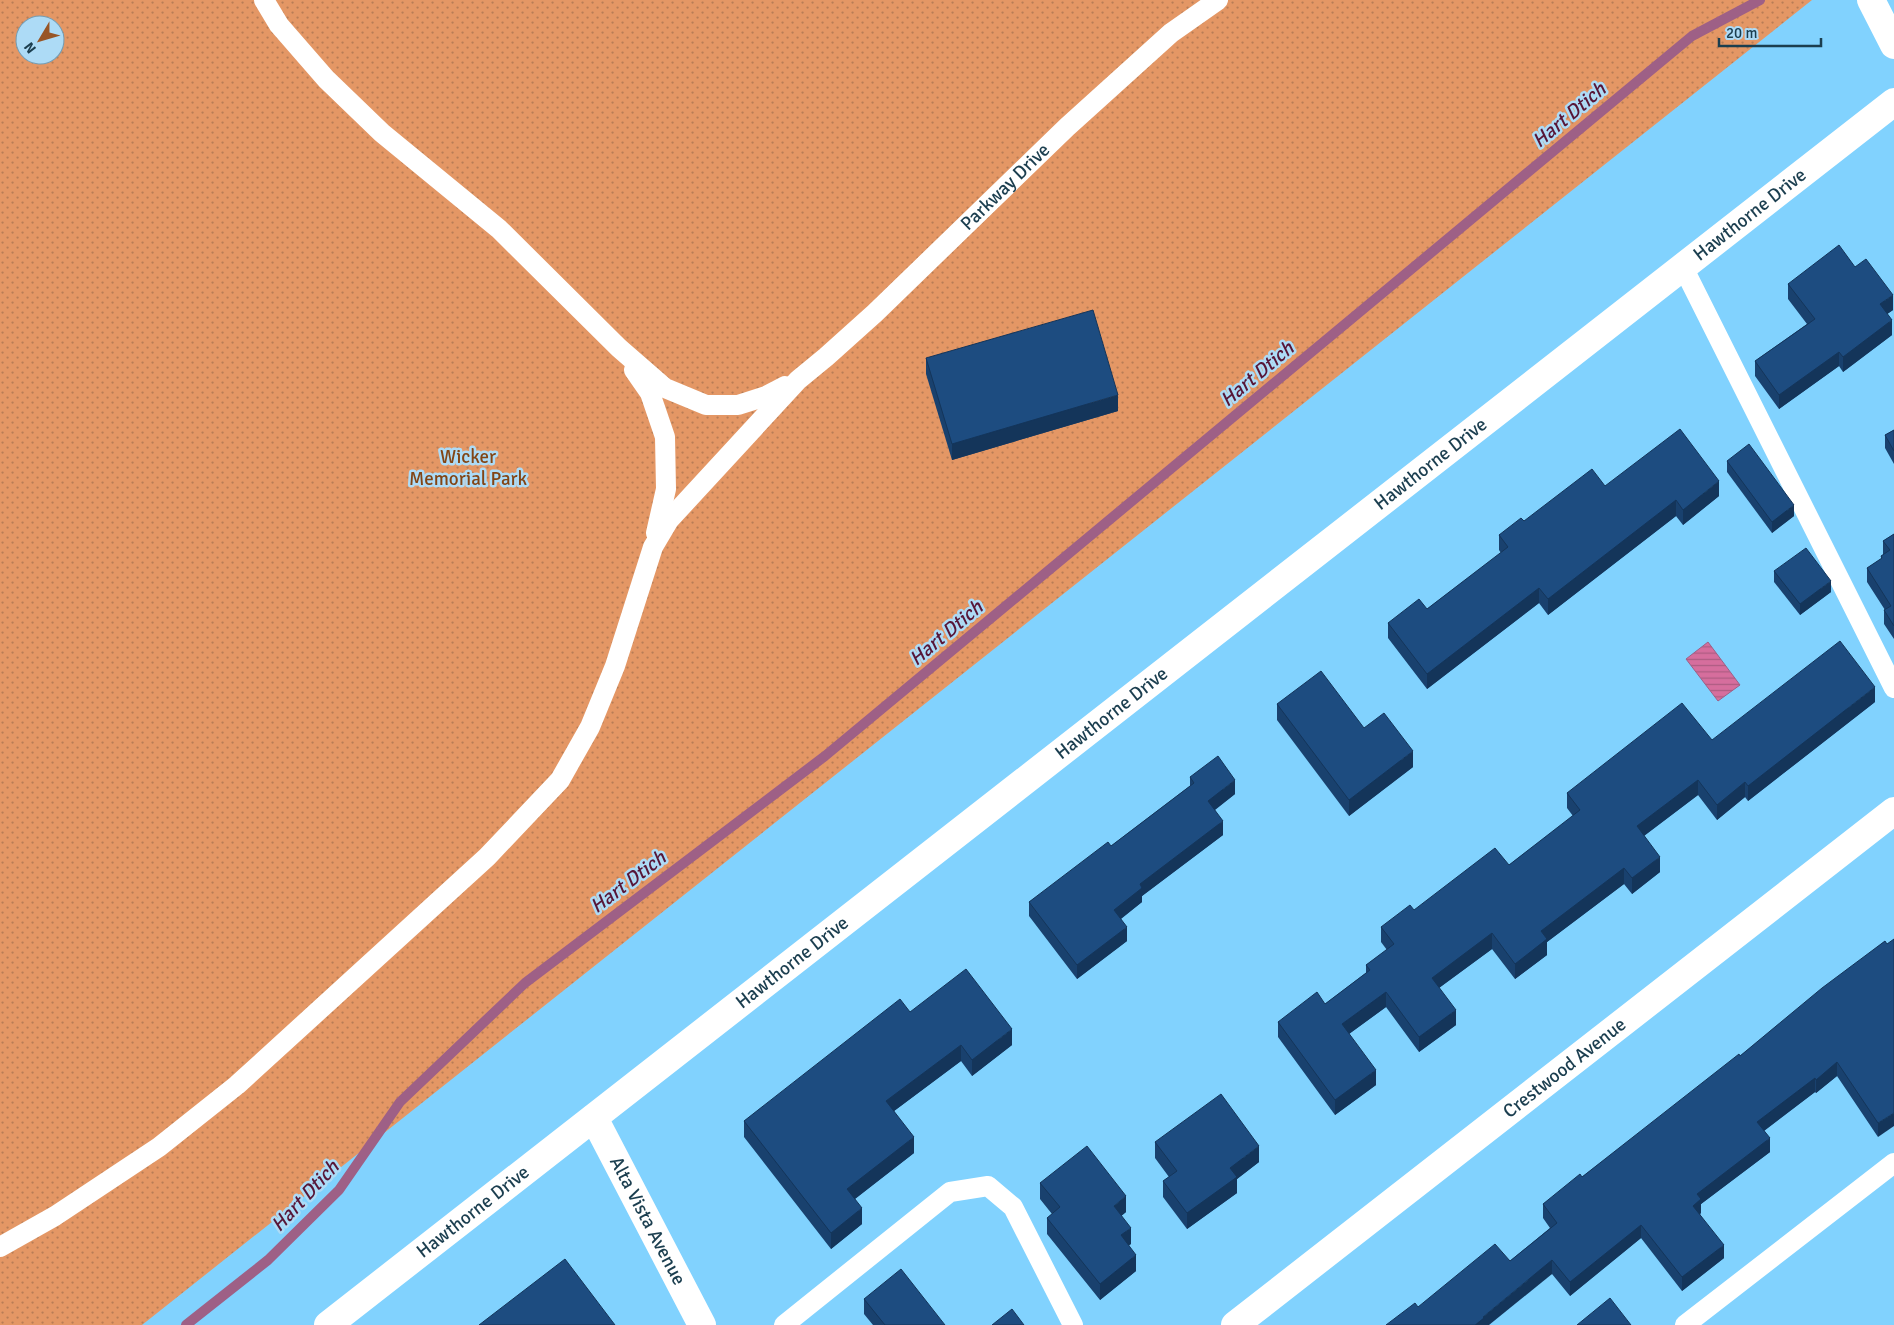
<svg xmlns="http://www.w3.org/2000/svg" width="1894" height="1325" font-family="Signika,sans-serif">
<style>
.grass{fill:url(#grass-dots);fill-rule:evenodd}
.water{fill:url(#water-rules);stroke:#9e6086}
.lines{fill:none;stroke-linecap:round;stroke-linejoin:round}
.stream{stroke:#9e6086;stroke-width:10}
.service{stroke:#fff;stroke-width:20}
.minor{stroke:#fff;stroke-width:28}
.primary{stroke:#fff;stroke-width:28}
.wall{fill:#19416e}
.shaded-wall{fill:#14355a}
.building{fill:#1d4c80;stroke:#14355a}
.labels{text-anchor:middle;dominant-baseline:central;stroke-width:5;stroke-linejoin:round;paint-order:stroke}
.street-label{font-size:19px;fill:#1b3e4f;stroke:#addbf6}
.park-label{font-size:19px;fill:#824515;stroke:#addbf6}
.water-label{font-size:20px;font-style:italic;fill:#571637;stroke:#addbf6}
</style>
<defs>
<pattern id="grass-dots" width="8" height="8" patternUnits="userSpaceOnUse" patternTransform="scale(1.25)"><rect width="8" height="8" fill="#e49765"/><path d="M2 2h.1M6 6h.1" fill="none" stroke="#b87d56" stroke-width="1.8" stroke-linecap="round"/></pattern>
<pattern id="water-rules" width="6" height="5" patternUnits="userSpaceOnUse" patternTransform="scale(1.25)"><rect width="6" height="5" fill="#d66e9d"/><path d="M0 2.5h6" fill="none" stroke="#ad5c82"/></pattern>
</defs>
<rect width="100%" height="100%" fill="#81d2fe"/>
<path class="grass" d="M0,0H1812L142,1325H0ZM25,25H55V55H25Z"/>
<path class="water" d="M1708,642L1740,685L1718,701L1686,659Z"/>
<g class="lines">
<path class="stream" d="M186,1325L268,1260L339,1190L400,1102L525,983L825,756L1692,36L1760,0"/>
<g class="service">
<path d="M264,0L279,25L326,79L382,133L499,229L619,348L665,388L706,405H738L766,396L785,386"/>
<path d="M1683,267L1894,688"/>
<path d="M634,370L650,393L665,437L666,489L656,533"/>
<path id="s1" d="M0,1247L55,1216L159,1147L237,1085L487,857L560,780L590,727L615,666L653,547L669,520L798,380L826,357L875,313L1067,127L1171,33L1218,0"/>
<path d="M784,1325L950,1192L988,1186L1013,1207L1073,1325"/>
<path d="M1685,1325L1894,1163"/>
</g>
<g class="minor">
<path id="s2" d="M594,1118L702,1325"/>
<path id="s3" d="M328,1325L1894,102"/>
<path id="s4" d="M1235,1325L1894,811"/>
</g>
<path class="primary" d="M1871,0L1894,45"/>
</g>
<g class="wall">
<path d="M1855,267L1893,310L1887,314L1892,335L1843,372L1839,366L1779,409L1755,376V361L1807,324L1788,299V284Z"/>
<path d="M926,358L1118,411L952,460L926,374Z"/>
<path d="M1894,430V464L1885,448V435Z"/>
<path d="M1727,461L1794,516L1772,533L1727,472Z"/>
<path d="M1605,486L1719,496L1683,525L1676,516L1548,615L1539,603L1427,689L1388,638V623L1427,609L1501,553L1499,550V535L1524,521Z"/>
<path d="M1894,534V639L1884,624V610H1885L1867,582V568L1881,559V556L1883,555V541Z"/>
<path d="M1774,571L1831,592L1800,615L1774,582Z"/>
<path d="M1875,702L1748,801L1745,797L1717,820L1698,795L1644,836L1660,872L1632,894L1624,884L1547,942V955L1515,979L1492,949L1439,988L1456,1025L1419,1052L1386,1007L1349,1034L1376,1085L1335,1115L1278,1037V1022L1325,1004L1366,973V965L1387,950L1381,942V927L1509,865L1573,816L1567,808V793L1712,740Z"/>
<path d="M1277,704L1413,767L1349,816L1277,720Z"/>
<path d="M1190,777L1235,794L1215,810L1223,835L1142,896V902L1121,919L1127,941L1077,979L1029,916V902L1111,846L1190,786Z"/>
<path d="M1885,941L1878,1137L1837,1076L1816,1093L1815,1092L1764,1131L1770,1152L1701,1204V1213L1700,1214L1724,1258L1682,1291L1641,1238L1570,1296L1552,1274L1418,1307L1510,1261L1550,1228L1543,1218V1204L1582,1177L1740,1056Z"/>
<path d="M910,1012L1012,1045L972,1076L961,1061L894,1111L914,1153L855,1199L862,1224L831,1249L744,1137V1121Z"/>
<path d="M1155,1142L1259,1162L1237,1179V1193L1187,1229L1163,1197V1181L1169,1177L1155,1158Z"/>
<path d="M1040,1183L1126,1212L1121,1216L1131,1244L1128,1245L1136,1271L1100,1300L1047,1234V1218L1052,1214L1040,1199Z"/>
<path d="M864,1299L945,1325H873L864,1314Z"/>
</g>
<g class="shaded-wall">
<path d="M1893,295V310L1880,319V304Z"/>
<path d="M1892,320V335L1843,372V357Z"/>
<path d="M1839,352V366L1779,409V395Z"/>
<path d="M1118,395V411L952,460V444Z"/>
<path d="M1719,481V496L1683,525V510Z"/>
<path d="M1676,500V516L1548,615V599Z"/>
<path d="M1794,505V516L1772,533V522Z"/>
<path d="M1831,581V592L1800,615V604Z"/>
<path d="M1539,588V603L1427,689V674Z"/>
<path d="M1875,687V702L1748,801V786Z"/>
<path d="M1413,751V767L1349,816V800Z"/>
<path d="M1235,780V794L1208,815V801Z"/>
<path d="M1698,780V795L1637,841V826Z"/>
<path d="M1745,782V797L1717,820V805Z"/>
<path d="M1223,821V835L1142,896V902L1114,924V910L1140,884Z"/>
<path d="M1660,857V872L1632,894V878Z"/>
<path d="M1624,868V884L1547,942V955L1515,979V964L1541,931Z"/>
<path d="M1127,927V941L1077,979V965Z"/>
<path d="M1492,933V949L1432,993V978Z"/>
<path d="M1386,992V1007L1342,1039V1024Z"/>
<path d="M1456,1010V1025L1419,1052V1037Z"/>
<path d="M1012,1029V1045L972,1076V1060Z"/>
<path d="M961,1045V1061L886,1117V1101Z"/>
<path d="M1837,1062V1076L1816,1093V1080Z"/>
<path d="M1376,1070V1085L1335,1115V1100Z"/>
<path d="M1815,1078V1092L1757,1136V1122Z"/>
<path d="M1894,1113V1126L1878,1137V1123Z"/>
<path d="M914,1137V1153L847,1205V1189Z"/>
<path d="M1770,1138V1152L1701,1204V1213L1693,1219V1206L1697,1194Z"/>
<path d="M1259,1146V1162L1237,1179V1193L1187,1229V1213L1230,1168Z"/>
<path d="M1126,1196V1212L1114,1222V1206Z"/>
<path d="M862,1208V1224L831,1249V1233Z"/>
<path d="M1641,1225V1238L1570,1296V1282Z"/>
<path d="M1131,1228V1244L1121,1251V1235Z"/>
<path d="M1724,1245V1258L1682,1291V1277Z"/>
<path d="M1136,1255V1271L1100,1300V1284Z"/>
<path d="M1552,1260V1274L1489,1325H1475L1483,1317Z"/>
</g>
<g class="building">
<path d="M1839,245L1855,267L1866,259L1893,295L1880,304L1892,320L1843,357L1839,352L1779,395L1755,361L1815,319L1788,284Z"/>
<path d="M1093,310L1118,395L952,444L926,358Z"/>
<path d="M1680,429L1719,481L1683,510L1676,500L1548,599L1539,588L1427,674L1388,623L1419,599L1427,609L1508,547L1499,535L1521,518L1524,521L1592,469L1605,486Z"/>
<path d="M1894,430V451L1885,435Z"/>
<path d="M1749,444L1794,505L1772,522L1727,461Z"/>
<path d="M1894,534V626L1884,610L1891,606L1867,568L1882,558L1881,556L1890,550L1883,541Z"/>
<path d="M1806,548L1831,581L1800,604L1774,571Z"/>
<path d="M1840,641L1875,687L1748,786L1745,782L1717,805L1698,780L1637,826L1660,857L1632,878L1624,868L1541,931L1547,939L1515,964L1492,933L1432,978L1456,1010L1419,1037L1386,992L1342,1024L1376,1070L1335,1100L1278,1022L1317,992L1325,1004L1370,970L1366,965L1394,944L1381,927L1410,905L1414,910L1495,848L1509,865L1580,810L1567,793L1682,703L1712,740Z"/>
<path d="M1321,671L1364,728L1384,713L1413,751L1349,800L1277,704Z"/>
<path d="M1218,756L1235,780L1208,801L1223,821L1140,884L1142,888L1114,910L1127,927L1077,965L1029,902L1108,842L1111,846L1194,783L1190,777Z"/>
<path d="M1894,939V1113L1878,1123L1837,1062L1816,1080L1815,1078L1757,1122L1770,1138L1697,1194L1701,1199L1693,1206L1724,1245L1682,1277L1641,1225L1570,1282L1552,1260L1483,1317L1484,1318L1475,1325H1386L1415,1303L1418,1307L1495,1244L1510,1261L1557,1223L1543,1204L1580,1174L1582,1177L1739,1054L1740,1056L1822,988L1885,941L1887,944Z"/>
<path d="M966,969L1012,1029L972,1060L961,1045L886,1101L914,1137L847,1189L862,1208L831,1233L744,1121L900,999L910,1012Z"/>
<path d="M1221,1094L1259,1146L1230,1168L1237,1177L1187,1213L1163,1181L1177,1171L1155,1142Z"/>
<path d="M1087,1146L1126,1196L1114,1206L1131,1228L1121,1235L1136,1255L1100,1284L1047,1218L1060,1207L1040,1183Z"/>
<path d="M565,1259L615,1325H479Z"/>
<path d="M901,1269L945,1325H885L864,1299Z"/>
<path d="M1610,1298L1631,1325H1577Z"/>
<path d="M1012,1309L1024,1325H992Z"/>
</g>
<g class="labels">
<g class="street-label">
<text stroke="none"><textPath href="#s1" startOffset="1489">Parkway Drive</textPath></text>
<text stroke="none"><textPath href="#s3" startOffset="1804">Hawthorne Drive</textPath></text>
<text stroke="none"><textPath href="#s3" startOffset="1399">Hawthorne Drive</textPath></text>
<text stroke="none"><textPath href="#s3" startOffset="994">Hawthorne Drive</textPath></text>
<text stroke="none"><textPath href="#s3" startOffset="589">Hawthorne Drive</textPath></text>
<text stroke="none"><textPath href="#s4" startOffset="418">Crestwood Avenue</textPath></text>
<text stroke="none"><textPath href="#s3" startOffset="184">Hawthorne Drive</textPath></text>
<text stroke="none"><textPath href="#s2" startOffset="116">Alta Vista Avenue</textPath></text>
</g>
<g class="park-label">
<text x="468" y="457">Wicker<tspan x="468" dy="22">Memorial Park</tspan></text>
</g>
<g class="water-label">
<text transform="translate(1569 115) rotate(-40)">Hart Dtich</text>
<text transform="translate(1257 374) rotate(-40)">Hart Dtich</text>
<text transform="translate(946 633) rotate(-40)">Hart Dtich</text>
<text transform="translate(628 882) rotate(-37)">Hart Dtich</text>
<text transform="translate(305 1196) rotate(-47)">Hart Dtich</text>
</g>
</g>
<g transform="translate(40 40) rotate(232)"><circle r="24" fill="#addbf6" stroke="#739cb3"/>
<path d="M0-4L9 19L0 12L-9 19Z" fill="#985525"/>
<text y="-8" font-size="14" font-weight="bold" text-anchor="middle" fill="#1b3e4f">N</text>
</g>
<path d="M1719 38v8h102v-8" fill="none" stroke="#1b3e4f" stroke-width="2.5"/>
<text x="1726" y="38" font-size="15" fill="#1b3e4f" stroke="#addbf6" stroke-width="4" paint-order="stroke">20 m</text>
</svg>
